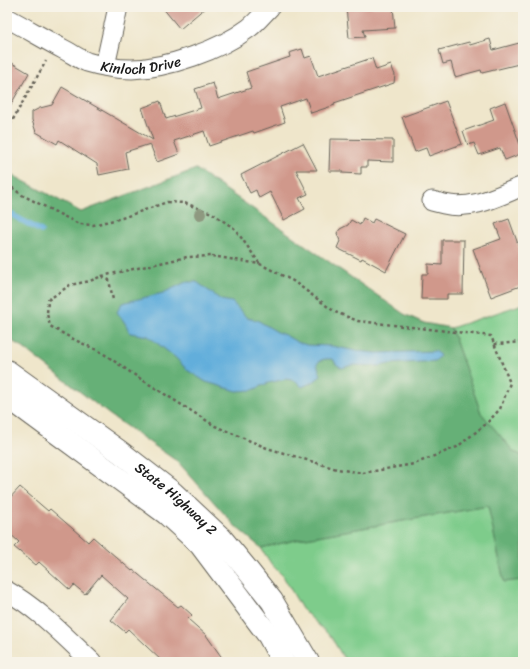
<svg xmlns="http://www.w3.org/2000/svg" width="530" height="669" font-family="Sriracha,sans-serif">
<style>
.green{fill:#7ecc8b;stroke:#4d7454}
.forest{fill:#66b077;stroke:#41664a}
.water{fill:#62aedb;stroke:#3f657c}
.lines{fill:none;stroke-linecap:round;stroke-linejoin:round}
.stream{stroke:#62aedb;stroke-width:5.5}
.building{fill:#d0988b}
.street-casing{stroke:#666359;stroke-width:21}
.highway-casing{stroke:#666359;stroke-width:24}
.path{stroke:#666359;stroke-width:2.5;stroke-dasharray:3 3;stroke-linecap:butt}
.street{stroke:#fff;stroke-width:19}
.highway{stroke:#fff;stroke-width:22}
.tree{fill:#8e9980}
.labels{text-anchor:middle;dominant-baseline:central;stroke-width:4;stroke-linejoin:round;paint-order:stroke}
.street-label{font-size:14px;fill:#1c1c1c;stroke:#f7f3e8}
</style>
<rect width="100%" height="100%" fill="#f7f3e8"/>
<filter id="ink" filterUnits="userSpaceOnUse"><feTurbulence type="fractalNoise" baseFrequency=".025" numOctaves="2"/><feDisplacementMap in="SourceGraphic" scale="8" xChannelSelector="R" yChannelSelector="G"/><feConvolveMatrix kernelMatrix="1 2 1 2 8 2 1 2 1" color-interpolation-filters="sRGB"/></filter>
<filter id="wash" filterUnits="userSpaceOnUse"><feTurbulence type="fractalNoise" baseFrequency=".012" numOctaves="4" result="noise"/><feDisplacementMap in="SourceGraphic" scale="16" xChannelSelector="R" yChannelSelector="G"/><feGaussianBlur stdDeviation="0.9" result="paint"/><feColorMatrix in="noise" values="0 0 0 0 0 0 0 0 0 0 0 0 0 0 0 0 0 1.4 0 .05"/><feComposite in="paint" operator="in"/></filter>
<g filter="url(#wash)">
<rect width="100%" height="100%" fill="#efe6cb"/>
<g class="green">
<path d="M523,304V456L514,452L481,413L451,328Z"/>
<path d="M488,506L504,581L523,580V662H346L331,637L302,609L283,576L272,565L261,548L300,539Z"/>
</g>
<path class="forest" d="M196,169L404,314L424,323L451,328L481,413L514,452L523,456V580L504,582L488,506L300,539L261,548L235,526L178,462L110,415L22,347L7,338V172L81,212Z"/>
<path class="water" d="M186,282H197L221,300L232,302L247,318L257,320L279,333L285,335L297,342L307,345L332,346L356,351L377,353L436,351L440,356L435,361L389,364L380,366L352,365L342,368L336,364L333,359C326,359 321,358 317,364L321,376L313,382L302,387L296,381L286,379L268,383L253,390L237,391L206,382L187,370L176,358L148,336L130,333L125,323L117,312L122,303L163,293Z"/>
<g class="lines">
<path class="stream" d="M7,212L41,231"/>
</g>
<g id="blocks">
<g class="building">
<path d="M162,7H206L180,29Z"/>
<path d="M346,7H393L395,28L363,30L365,37L349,38Z"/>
<path d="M490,39L493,50L523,42V63L482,73L481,70L455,77L451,62L443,64L439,50L469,42L470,45Z"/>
<path d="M302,49L305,58L311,56L318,76L372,58L376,70L391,65L395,75L394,83L334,103L335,105L311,113L306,98L280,107L285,122L254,133L253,131L209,146L204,131L174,141L179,154L157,162L150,144L125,152L128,169L99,175L97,164L59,140L57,144L36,132L32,120V112L40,108L52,105L62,87L153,140L142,108L160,101L166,119L201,108L195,89L213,83L218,99L251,88L246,72L290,57L289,53Z"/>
<path d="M12,63L29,73L7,111V72Z"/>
<path d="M446,101L462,144L429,156L426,148L415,152L402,117Z"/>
<path d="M505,102L523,153L505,160L500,148L479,155L474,143L468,145L463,131L494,120L490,108Z"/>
<path d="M330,139L393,140V162L367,161V167H361V174L342,173V171H329Z"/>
<path d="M303,143L317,170H296L308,194L299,198L305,209L284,220L270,192L259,198L256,190L250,193L241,175Z"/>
<path d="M363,218L372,223L374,219L405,234L386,271L362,258L361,260L337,248L340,241L337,233L340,229L348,225L351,220L360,225Z"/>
<path d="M509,219L523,258V285L491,297L473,249L501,239L495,224Z"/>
<path d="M442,240H464L463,294H447V299H421L422,274H428V264L442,265Z"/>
<path d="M20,487L48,511L50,509L88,542L93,537L132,571L133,570L178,607L181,605L192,615L188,619L206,635L225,662H163L128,629L125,632L111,620L128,599L101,575L85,594L74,585L70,590L39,562L36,565L14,547L19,542L7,531V501Z"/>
</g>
</g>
</g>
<g filter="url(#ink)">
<use href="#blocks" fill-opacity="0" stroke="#666359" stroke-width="1"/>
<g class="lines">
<defs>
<g id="street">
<path id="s1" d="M7,18C26,28 44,39 63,49C71,53 79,59 87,62C100,66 119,69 132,69C168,68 220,50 249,28C257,22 263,14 270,7"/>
<path d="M105,66L118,7"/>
<path d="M432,201C436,202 440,203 444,204C471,211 498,196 523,186"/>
<path d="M7,591C39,609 65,637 92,662"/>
</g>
<g id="highway">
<path id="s2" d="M7,371L120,452L173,493L221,538L245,567L272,601L308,662"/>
<path d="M7,396L167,514L200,544L269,636L283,662"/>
</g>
</defs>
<use href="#street" class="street-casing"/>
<use href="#highway" class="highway-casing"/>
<g class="path">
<path d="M7,130L46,61"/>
<path d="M7,184L22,195L79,224L93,225L122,218L167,202L184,203L212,213L235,229L260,264"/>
<path d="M212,256L260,264L293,281L335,312L358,321L491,336L510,383L500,409L486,424L457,447L414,464L363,473L337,469L267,448L215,426L133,374L101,352L71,338L50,326L47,314L48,300L70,285L90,281L102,276L187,257Z"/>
<path d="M102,277L109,280L113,300"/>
<path d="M495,343L496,344L523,342"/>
</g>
<use href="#street" class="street"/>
<use href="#highway" class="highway"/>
</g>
<circle class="tree" cx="200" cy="214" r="6"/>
</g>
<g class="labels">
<g class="street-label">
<text stroke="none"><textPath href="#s1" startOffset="146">Kinloch Drive</textPath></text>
<text stroke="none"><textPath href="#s2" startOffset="212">State Highway 2</textPath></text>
</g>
</g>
<rect width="530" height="669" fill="none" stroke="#f7f3e8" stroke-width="24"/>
</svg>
